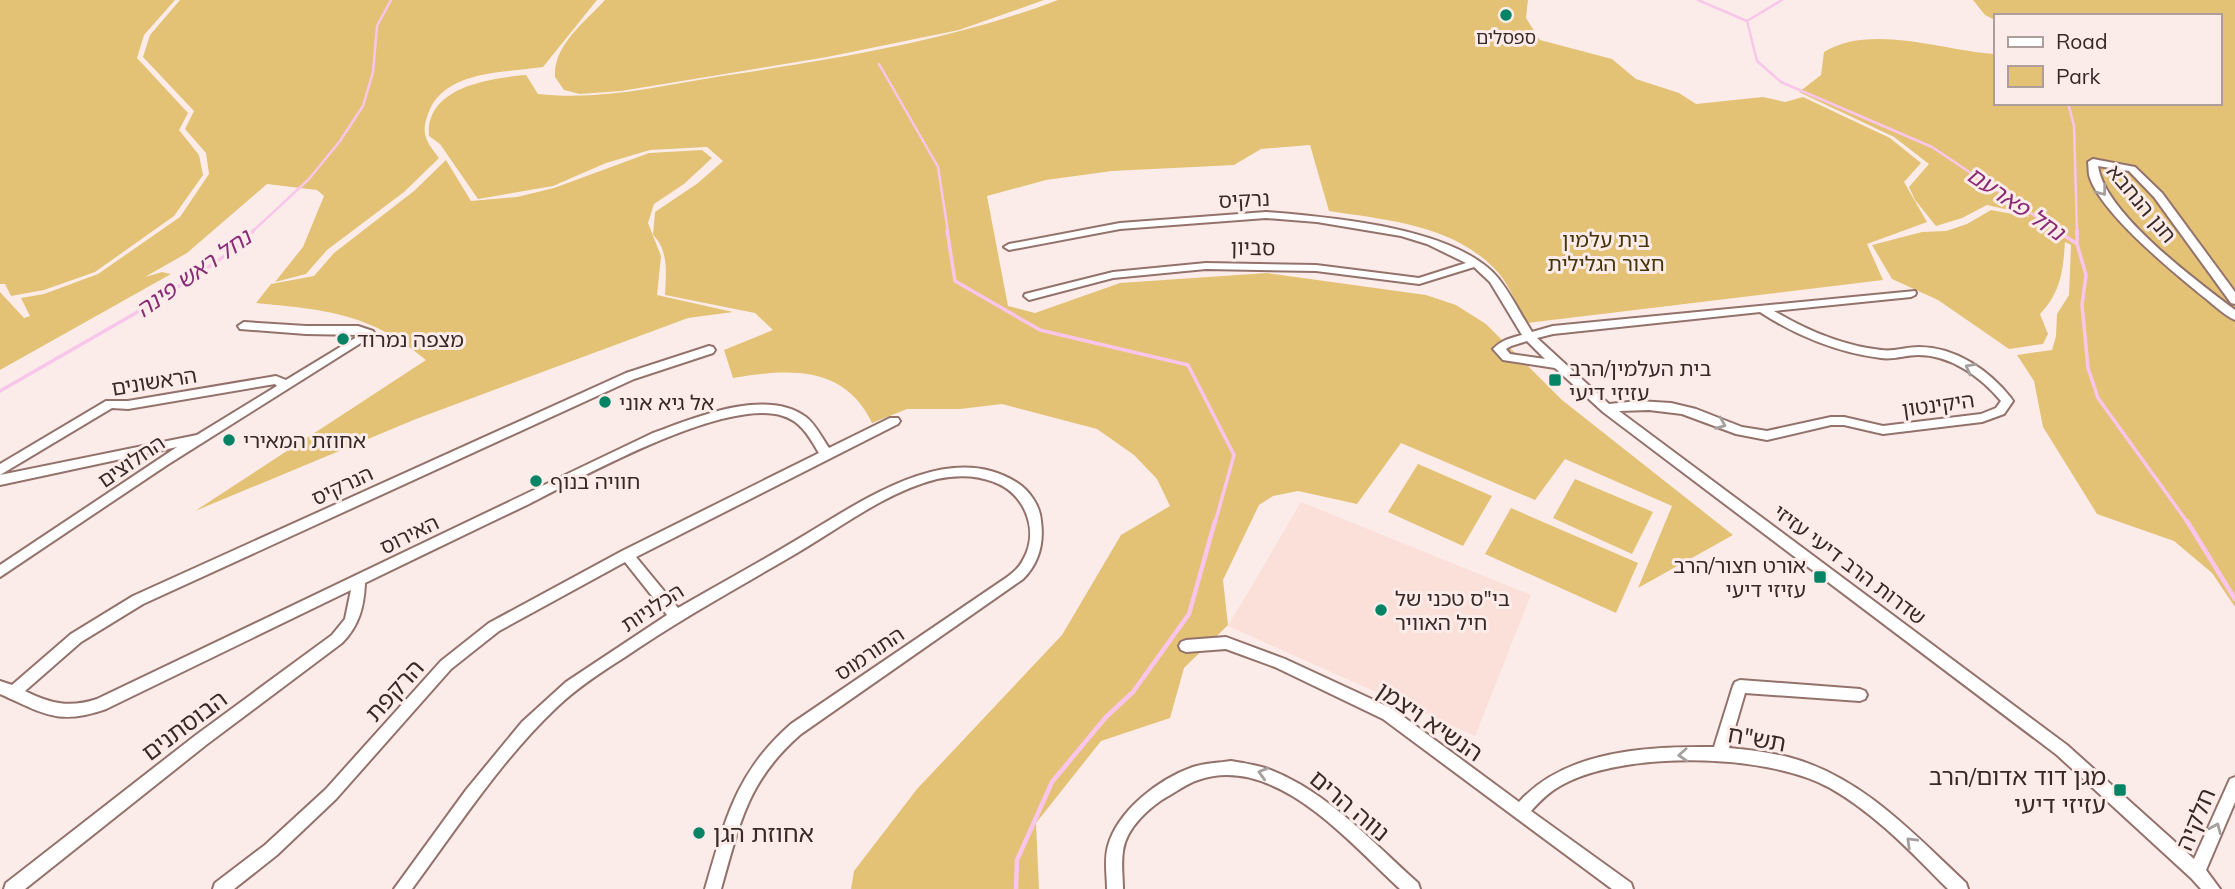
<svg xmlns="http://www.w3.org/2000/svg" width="2235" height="889" font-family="Mulish,'Noto Sans Hebrew',sans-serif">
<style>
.built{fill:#fbdfd9}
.green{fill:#e3c276}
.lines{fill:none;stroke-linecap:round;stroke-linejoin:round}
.stream-far2{stroke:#f9c6eb;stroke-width:2.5}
.stream-far1{stroke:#f9c6eb;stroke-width:3.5}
.stream{stroke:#f9c6eb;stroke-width:4.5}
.street-casing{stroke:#94726c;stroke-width:4}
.street{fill:#fff;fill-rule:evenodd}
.oneway{stroke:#a59f9e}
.poi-dot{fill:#048465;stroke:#fcece9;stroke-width:2.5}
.labels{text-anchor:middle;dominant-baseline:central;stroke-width:6;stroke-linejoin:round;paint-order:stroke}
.far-poi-label{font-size:18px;fill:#382927;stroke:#fcece9}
.street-label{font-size:21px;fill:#382927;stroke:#fcece9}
.park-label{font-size:21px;fill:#46350a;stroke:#fcece9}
.poi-label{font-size:21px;fill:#382927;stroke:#fcece9;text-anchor:start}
.water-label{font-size:23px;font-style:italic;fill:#892a77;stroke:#fcece9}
.near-street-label{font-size:24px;fill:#382927;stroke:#fcece9}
.near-poi-label{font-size:24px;fill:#382927;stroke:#fcece9;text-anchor:end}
</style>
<rect width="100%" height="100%" fill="#fcece9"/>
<path class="built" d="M1301,502L1531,595L1475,736L1228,626Z"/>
<g class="green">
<path d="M0,0H175L144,35L137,58L188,113L179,130L199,155L203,175L174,216L95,272L44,290L11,296L5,284H0Z"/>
<path d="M180,0H597L543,67C504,73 443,70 428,114C420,135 427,142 439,158L404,192L327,250L306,274L275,282L303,247L324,196L317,190L267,184L187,253L145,277L162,272L171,274L0,370V292L24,318L30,316L21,298L44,294L98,274L180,217L209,174L206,153L185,129L194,111L143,57L150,35Z"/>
<path d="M605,0H1044L959,30L827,57L621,91L580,94L564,90L555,77C553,45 585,22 605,0Z"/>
<path d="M1058,0H1528L1526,18L1540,40L1612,59L1636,79L1679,93L1696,104L1763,97L1785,102L1803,97L1890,138L1921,163L1904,182L1927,222L1867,244L1883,280L1527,323C1517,306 1508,281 1494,268C1450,224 1386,220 1329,211L1310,145L1261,149L1234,165L1112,171L1046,180L987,196L1008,306L1035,313L1120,283L1267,273L1426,295L1456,305L1486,324L1562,400L1733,535L1638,588L1672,506L1565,459L1535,500L1401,443L1357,504L1298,491L1273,496L1259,505L1223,580L1228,625L1184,668L1170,718L1101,741L1036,823L1039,889H851L854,871L917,789L1062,635L1121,535L1170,506L1157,479L1134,455L1097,429L1002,404L960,409H907L872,423C844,364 788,369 733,378L724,350L773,330L755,313L665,295C666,273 669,251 653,235L655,212L698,183L723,161L707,147L650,150L606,163L553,186L478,199L440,144L429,136C425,87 490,78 526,75L538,94C600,101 660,86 722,76C836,59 950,41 1058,0Z"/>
<path d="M1973,0H2235V607L2212,573L2174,541L2097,514L2043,427L2034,381L2017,355L2052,350L2056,336L2057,314L2069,295L2071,245L2065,242C2063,271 2061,292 2040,314L2048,334L2043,344L2009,349L1938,300L1892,279L1872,245L1922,232L1946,231L1967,224L1991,210L2029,217L2022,213L1987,205L1962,218L1936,226L1915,200L1909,187L1929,164L1894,137L1799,92L1821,75L1824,52C1870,23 1945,51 1995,54V103H2219V16H1995V20L1985,15Z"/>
<path d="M702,150L712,158L684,184L654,204L648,223L661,256L657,295L733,312L688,318L416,419L195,511L426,360C370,313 327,310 256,303L271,284L314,276L334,253L414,191L446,160L471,201L517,197L554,188L649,153Z"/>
<path d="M1418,464L1492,496L1463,546L1388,512Z"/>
<path d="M1575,479L1653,512L1632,554L1553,518Z"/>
<path d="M1511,508L1638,563L1616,613L1485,554Z"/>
</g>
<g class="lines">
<g class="stream-far2">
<path d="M1698,0L1747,21L1757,61L1781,82L1932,147L2059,232"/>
<path d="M1747,21L1782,0"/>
<path d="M879,64L938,167L948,232"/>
<path d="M2068,103L2074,126L2077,232"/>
<path d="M252,232L309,179L340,141L363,106L373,72L377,26L391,0"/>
</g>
<g class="stream-far1">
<path d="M947,230L955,281L1040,330L1188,365L1234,455L1215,523"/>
<path d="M2056,230L2077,244L2086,275L2082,305L2088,368L2098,398L2188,523"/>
<path d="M2077,230V244"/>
<path d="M0,391L155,302L234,250L254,230"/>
</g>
<g class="stream">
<path d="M2187,521L2235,599"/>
<path d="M1016,889L1017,860L1052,782L1106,717L1133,692L1189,614L1215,521"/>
</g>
<defs>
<g id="street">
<path d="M2093,159L2135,167L2162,193L2235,292V304L2231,303L2154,197L2129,171L2098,166C2104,213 2198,282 2235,310V320C2224,315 2214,305 2205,298C2174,273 2102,214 2090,178C2088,173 2089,167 2088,162Z"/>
<path d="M1266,212C1328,217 1456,227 1498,278C1511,294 1521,315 1532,332L1553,326L1915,291L1916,293L1915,295L1911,297L1774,311C1806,330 1843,346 1881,350C1893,352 1906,347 1919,347C1955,347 1989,370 2011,398L2013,401L2004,414L1982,422L1883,434L1844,425H1831L1767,440L1736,434L1682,414L1649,410L1619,411L2067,745L2194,859L2230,779L2235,777V802L2206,870L2220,889H2201L2191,878L2057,755L1603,412L1555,368L1503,360L1493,349C1501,340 1511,338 1522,335L1490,282L1474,267L1419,284L1316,271L1206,269L1113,278L1029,300L1024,296L1025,294L1113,272L1206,263L1316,265L1419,278L1466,263L1427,244L1401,236L1317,222L1266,218L1120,229L1009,250L1004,247L1009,244L1120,223ZM1760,312C1795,335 1838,353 1881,358C1893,360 1906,355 1918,355C1951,355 1981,377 2001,401L1996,408L1981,414L1883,426L1844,417H1831L1767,431L1742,427L1696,409L1671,403L1638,401L1609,404L1537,338L1553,334ZM1527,341L1545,359L1510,354L1506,349L1511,346Z"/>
<path d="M244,322L306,326H358L373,331L375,334L167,465L0,577V565L177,447L0,485V475L197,435L277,386L275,384L128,409L112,408L0,475V464L106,401H128L276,376L286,380L360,335L306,334L240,329L238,326Z"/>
<path d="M709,346L713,347L715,350L713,353L634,379L143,604L81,642L25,691C51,704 70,708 97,699L653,433C694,418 766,387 806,417C816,425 822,438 829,448L890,418H898L900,421L898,424L636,557L678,608C716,586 755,565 793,542C854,507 945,437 1016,482C1029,490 1040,505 1041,521C1044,543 1039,563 1023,579L801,734C747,781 740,823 721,889H705C725,821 735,773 791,724L1000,582C1009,576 1018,570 1023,560C1040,531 1025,493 994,482C976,475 956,475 937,479C886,492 841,527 797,553C739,587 680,619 625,657C601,672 577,688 557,707C500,761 458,827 412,889H394L466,790L522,722L566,682L667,615L625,562L499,631L451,669L336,799L277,855L234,889H213L215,883L265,845L326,789L441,661L489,623L622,551L819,453C810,438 801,421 783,416C725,397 583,477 529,504C474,530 419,557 365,583C364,607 359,626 342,643L206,745L25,889H4L6,883L196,735L332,635L345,619L351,590L106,709C58,726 43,713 0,694V681L12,685L71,634L133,596L626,373Z"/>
<path d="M1226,637L1285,659L1393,709L1519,802C1566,750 1648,746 1714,747L1733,686L1735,682L1740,680L1860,689L1865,691L1867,695L1865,699L1860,701L1745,693L1729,748C1749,750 1768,752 1788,757C1861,776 1913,833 1966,883L1968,889H1948C1912,853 1876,814 1830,788C1768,753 1622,750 1560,786C1549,792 1540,801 1531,811L1631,883L1633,889H1612L1383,719L1275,667L1226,649L1186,652L1181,650L1179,646L1181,642L1186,640Z"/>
<path d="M1231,761C1243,763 1257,765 1268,769C1327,791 1372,842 1418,883L1420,889H1400C1350,843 1275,753 1198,780C1188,783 1179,790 1170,795C1150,806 1126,828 1123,851C1121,864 1123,877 1123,889H1107C1107,875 1104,860 1108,846C1118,810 1159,779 1193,767C1205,763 1219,763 1231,761Z"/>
</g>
</defs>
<use href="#street" class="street-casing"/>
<use href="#street" class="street"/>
</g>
<defs><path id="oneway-chevron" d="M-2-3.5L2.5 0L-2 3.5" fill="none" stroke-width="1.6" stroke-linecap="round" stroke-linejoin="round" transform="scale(1.75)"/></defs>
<g class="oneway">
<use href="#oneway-chevron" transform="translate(2102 191) rotate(53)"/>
<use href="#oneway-chevron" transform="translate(1970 368) rotate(-151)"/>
<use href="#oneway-chevron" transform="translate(1721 424) rotate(22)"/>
<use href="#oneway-chevron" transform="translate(1683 755) rotate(177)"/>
<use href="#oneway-chevron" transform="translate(1263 773) rotate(-164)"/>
<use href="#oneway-chevron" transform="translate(2216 828) rotate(-67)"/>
<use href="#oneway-chevron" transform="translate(1911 842) rotate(-136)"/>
</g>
<g class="poi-dot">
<circle cx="1506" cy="15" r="7"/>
<circle cx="343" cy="339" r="7"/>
<rect x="1548" y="373" width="14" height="14" rx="3.5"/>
<circle cx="605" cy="402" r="7"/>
<circle cx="229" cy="440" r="7"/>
<circle cx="536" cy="481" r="7"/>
<rect x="1813" y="570" width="14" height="14" rx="3.5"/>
<circle cx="1381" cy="610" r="7"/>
<rect x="2113" y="783" width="14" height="14" rx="3.5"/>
<circle cx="699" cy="833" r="7"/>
</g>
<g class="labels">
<g class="far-poi-label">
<text x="1506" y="37">ספסלים</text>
</g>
<g class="street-label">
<text transform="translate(1244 199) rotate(-3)">נרקיס</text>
<text transform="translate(2142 203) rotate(50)">חנן הנחבא</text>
<text transform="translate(1253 247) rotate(1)">סביון</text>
<text transform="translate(154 381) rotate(-9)">הראשונים</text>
<text transform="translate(1938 404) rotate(-8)">היקינטון</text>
<text transform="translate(131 461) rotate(-34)">החלוצים</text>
<text transform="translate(342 485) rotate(-25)">הנרקיס</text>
<text transform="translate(409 534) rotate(-26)">האירוס</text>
<text transform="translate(1850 564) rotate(37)">שדרות הרב דיעי עזיזי</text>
<text transform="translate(652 607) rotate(-33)">הכלניות</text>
<text transform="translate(869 653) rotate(-34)">התורמוס</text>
</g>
<g class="park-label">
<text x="1606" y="239">בית עלמין<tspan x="1606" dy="24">חצור הגלילית</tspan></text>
</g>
<g class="poi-label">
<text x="357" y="339">מצפה נמרוד</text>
<text x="1569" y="368">בית העלמין/הרב<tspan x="1569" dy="24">עזיזי דיעי</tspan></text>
<text x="619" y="402">אל גיא אוני</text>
<text x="243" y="440">אחוזת המאירי</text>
<text x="550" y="481">חוויה בנוף</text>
<text x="1806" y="565" text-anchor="end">אורט חצור/הרב<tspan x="1806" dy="24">עזיזי דיעי</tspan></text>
<text x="1395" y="598">בי"ס טכני של<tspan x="1395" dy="24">חיל האוויר</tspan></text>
</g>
<g class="water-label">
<text transform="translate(2016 203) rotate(34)">נחל פארעם</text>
<text transform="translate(193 273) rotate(-35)">נחל ראש פינה</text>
</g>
<g class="near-street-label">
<text transform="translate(394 690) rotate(-48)">הרקפת</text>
<text transform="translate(1430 721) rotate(34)">הנשיא ויצמן</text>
<text transform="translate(184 725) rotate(-37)">הבוסתנים</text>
<text transform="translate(1757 738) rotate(10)">תש"ח</text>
<text transform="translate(1350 805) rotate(40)">נווה הרים</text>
<text transform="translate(2195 819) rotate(-67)">חלקיה</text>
</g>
<g class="near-poi-label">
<text x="2106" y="776">מגן דוד אדום/הרב<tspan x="2106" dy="28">עזיזי דיעי</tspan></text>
<text x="713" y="833" text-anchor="start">אחוזת הגן</text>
</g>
</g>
<rect x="1994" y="14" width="228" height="91" fill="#fcece9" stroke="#ae9e9b" stroke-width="2"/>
<rect x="2008" y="37" width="35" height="10" fill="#ffffff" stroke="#ae9e9b" stroke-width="2"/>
<text x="2056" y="49" font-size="21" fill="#382927">Road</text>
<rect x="2008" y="66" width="35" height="21" fill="#e3c276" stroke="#ae9e9b" stroke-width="2"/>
<text x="2056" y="84" font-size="21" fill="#382927">Park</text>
</svg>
